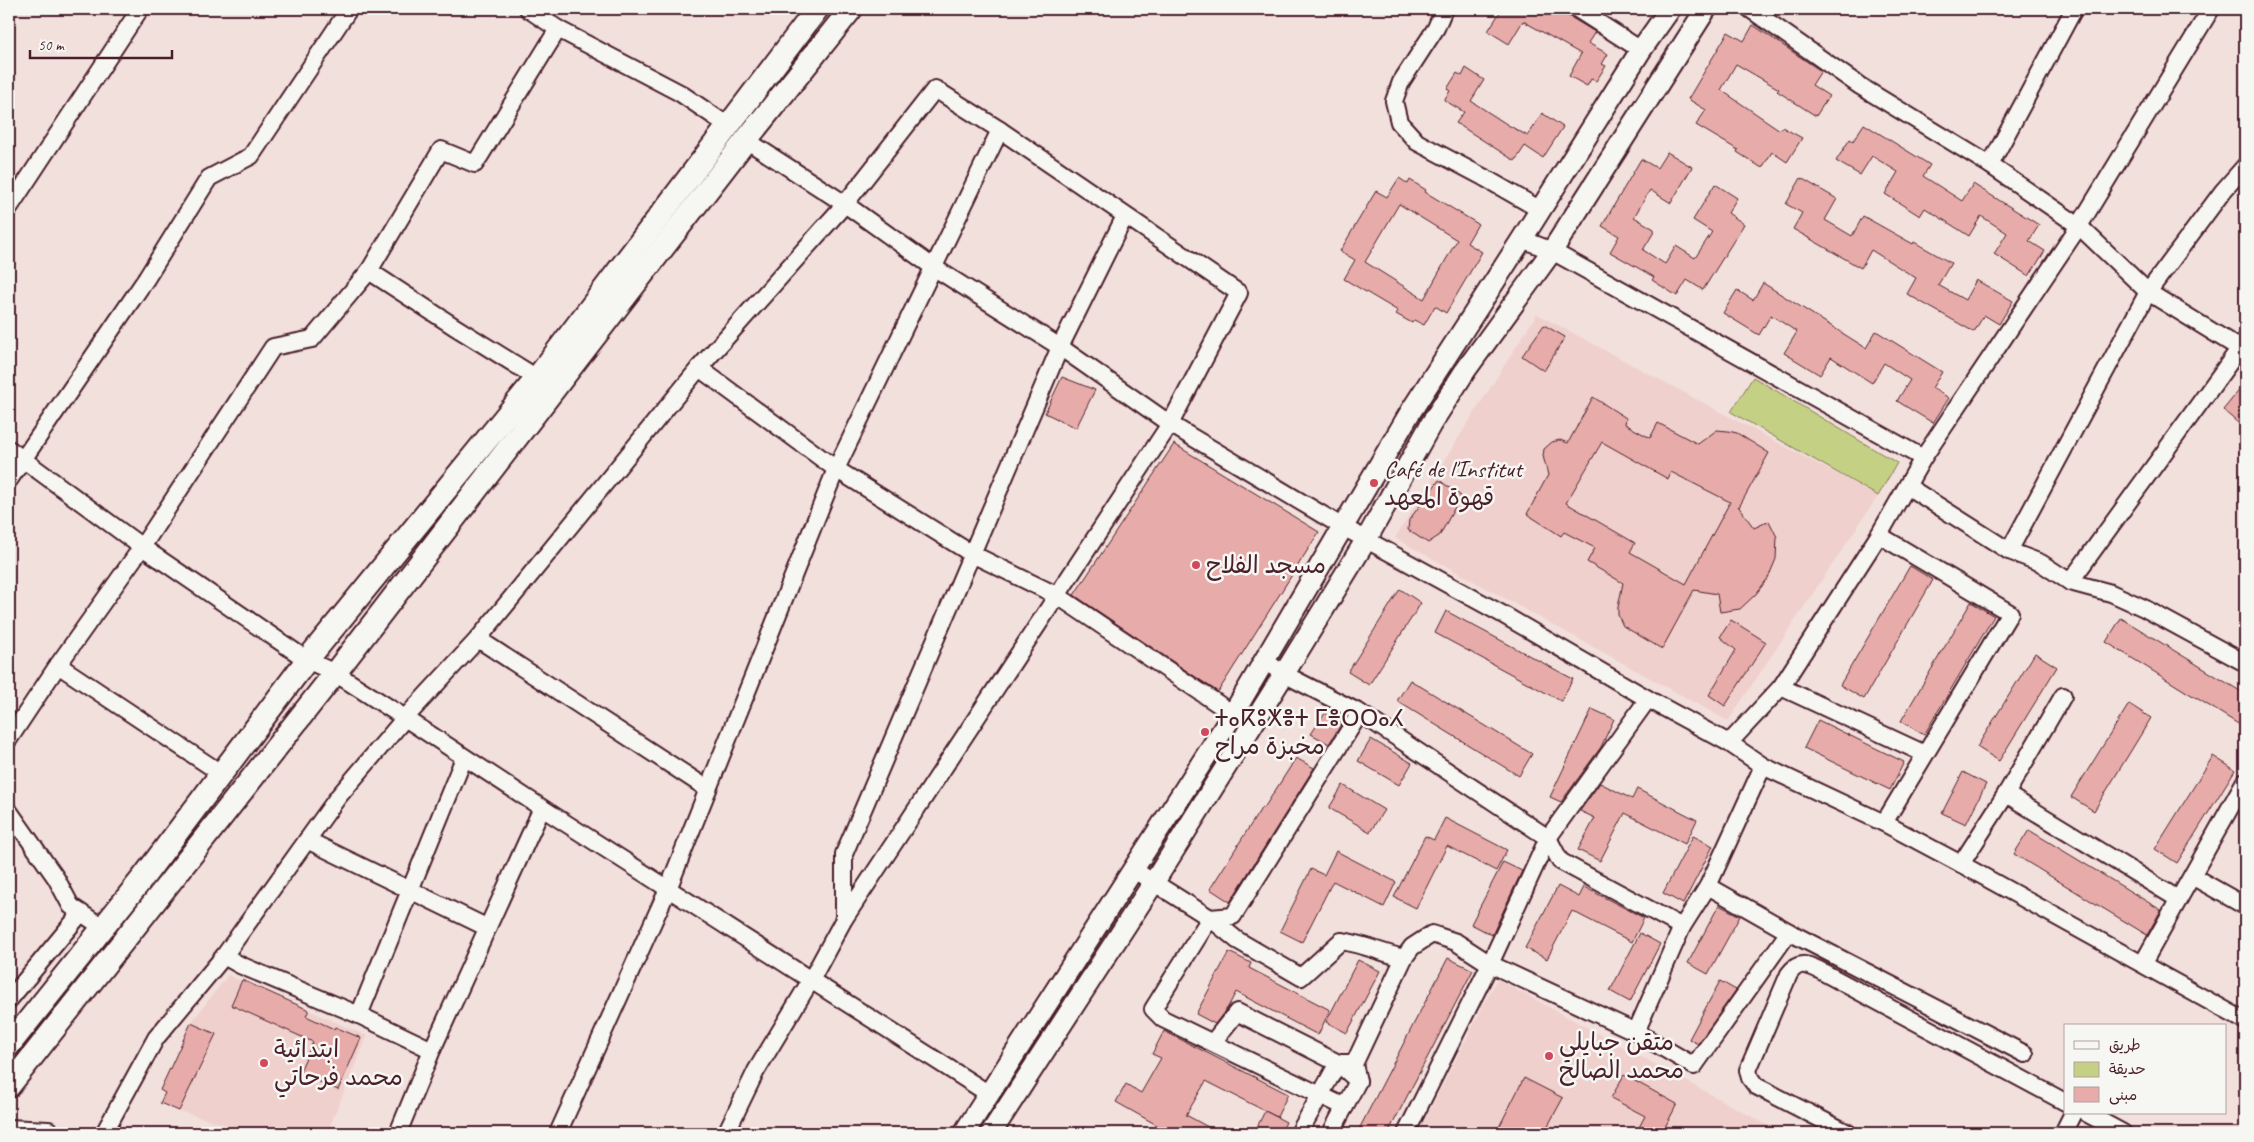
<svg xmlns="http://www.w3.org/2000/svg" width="2254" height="1142" font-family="Caveat,'Playpen Sans Arabic','Noto Sans Tifinagh',sans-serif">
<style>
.built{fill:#efd0cd}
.green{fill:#c4d185;stroke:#877858}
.building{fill:#e7aca9;stroke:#4a1f2b;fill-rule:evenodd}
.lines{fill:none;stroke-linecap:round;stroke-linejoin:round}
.minor-casing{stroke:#4a1f2b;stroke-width:20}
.tertiary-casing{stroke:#4a1f2b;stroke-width:24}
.secondary-casing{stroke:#4a1f2b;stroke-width:26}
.minor{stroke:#f6f6f2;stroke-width:16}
.tertiary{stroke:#f6f6f2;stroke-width:20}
.secondary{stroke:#f6f6f2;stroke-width:22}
.poi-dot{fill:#d1495b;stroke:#f6f6f2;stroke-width:2}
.labels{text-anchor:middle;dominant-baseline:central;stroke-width:5;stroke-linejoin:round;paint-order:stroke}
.poi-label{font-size:24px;fill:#4a1f2b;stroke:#f6f6f2;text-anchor:start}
</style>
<rect width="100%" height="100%" fill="#f2e0dc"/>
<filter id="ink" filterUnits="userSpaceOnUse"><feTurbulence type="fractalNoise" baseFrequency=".02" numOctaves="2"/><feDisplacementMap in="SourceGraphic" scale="10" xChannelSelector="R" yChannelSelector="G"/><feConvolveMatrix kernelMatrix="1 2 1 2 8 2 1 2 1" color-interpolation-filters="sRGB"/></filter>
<g filter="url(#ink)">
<g class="built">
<path d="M1537,314L1878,496L1728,721L1395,538Z"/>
<path d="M228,975L367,1036L327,1133H254L179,1111L160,1103L165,1093L160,1090L191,1023Z"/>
<path d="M1497,979L1782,1133H1418Z"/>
</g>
<path class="green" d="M1753,377L1897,463L1878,496L1731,412Z"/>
<g class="building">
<path d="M1502,9H1557L1595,32L1588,43L1608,54L1602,64L1606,66L1596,81L1591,79L1587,86L1569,76L1581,54L1523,21L1509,44L1488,31Z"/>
<path d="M1753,25L1821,71L1812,85L1829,96L1816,116L1777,91L1779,89L1736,64L1721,90L1780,130L1782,127L1802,138L1787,162L1772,152L1762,168L1737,152L1738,150L1696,125L1706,110L1688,99L1728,32L1744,41Z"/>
<path d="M1466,68L1484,80L1471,101L1508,125L1528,136L1542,113L1563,127L1543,158L1525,146L1515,161L1456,123L1464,112L1444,100L1450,91L1447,89L1457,73L1462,76Z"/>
<path d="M1864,124L1930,165L1923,176L1962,201L1973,184L2039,225L2029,241L2045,251L2029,276L1994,254L2007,233L1981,216L1969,236L1925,208L1920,216L1885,194L1898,172L1872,156L1860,175L1836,161L1850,139L1853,141Z"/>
<path d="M1667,152L1692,167L1671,203L1650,190L1634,217L1654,229V232L1643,250L1665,264L1676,246L1695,258L1712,232L1693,220L1715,184L1737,198L1728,213L1744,224L1703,290L1687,280L1677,296L1652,280L1654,277L1610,252L1619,236L1602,226L1641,159L1657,168Z"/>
<path d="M1399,178L1408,184L1410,180L1426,190L1425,192L1478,224L1467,243L1482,252L1446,313L1435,306L1424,325L1414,320L1412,323L1396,314L1398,311L1344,279L1355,260L1340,251L1376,191L1387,197ZM1399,204L1457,240L1424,299L1365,262Z"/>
<path d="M1801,178L1837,199L1825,220L1852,236L1863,216L1913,244L1914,242L1951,263L1938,285L1965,300L1976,280L2013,301L1999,324L1984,315L1974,332L1907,294L1916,278L1871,250L1861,268L1793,229L1802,213L1786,204Z"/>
<path d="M1763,283L1866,348L1876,331L1942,372L1932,388L1949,398L1933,423L1897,401L1910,380L1884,363L1872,383L1831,357L1820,375L1784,353L1797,332L1771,315L1759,335L1723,313L1737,290L1753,300Z"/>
<path d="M1544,325L1565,337L1544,371L1522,356Z"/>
<path d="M1062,377L1095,390L1076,428L1045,413Z"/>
<path d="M2245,383V429L2223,410Z"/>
<path d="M1593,397L1626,418L1625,424L1650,438L1658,423L1698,444L1717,430L1728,431L1737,433L1769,453L1739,507L1738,506L1754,528L1769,521L1777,537L1776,559L1768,578L1756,594L1740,609L1720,612L1717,594L1694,590L1662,649L1623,626L1618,615V607L1623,583L1587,562L1595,548L1564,532L1561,536L1527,514L1548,475L1543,456L1544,449L1552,442L1560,440L1568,443ZM1602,442L1668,479L1671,472L1730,502L1686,584L1630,552L1635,543L1566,503Z"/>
<path d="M1174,444L1319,532L1218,692L1074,595Z"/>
<path d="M1439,480L1461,496L1440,535L1428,543L1408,530L1409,520Z"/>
<path d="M1910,566L1933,580L1864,699L1840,685Z"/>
<path d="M1400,589L1421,603L1369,685L1348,672Z"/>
<path d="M1971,602L1994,616L1924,735L1901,721Z"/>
<path d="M1446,611L1573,679L1561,701L1435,633Z"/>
<path d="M2121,618L2245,694V716L2240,725L2106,642Z"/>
<path d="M1731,620L1766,642L1725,706L1709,695L1736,650L1720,637Z"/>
<path d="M2035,653L2057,667L1999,761L1977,747Z"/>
<path d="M1410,680L1532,754L1519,776L1397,701Z"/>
<path d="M2129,704L2151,718L2094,811L2071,797Z"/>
<path d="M1592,709L1614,719L1601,747L1561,802L1550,797Z"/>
<path d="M1325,713L1342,723L1329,744L1311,734Z"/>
<path d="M1818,720L1904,762L1890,790L1804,748Z"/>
<path d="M1371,739L1412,763L1399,785L1358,761Z"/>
<path d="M2213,756L2235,770L2177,863L2155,849Z"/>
<path d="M1296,758L1314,768L1230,902L1210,889L1262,807L1264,808Z"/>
<path d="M1963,772L1986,784L1966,824L1942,813Z"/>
<path d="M1600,783L1632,799L1637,789L1697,820L1685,844L1625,813L1600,861L1578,850L1595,818L1580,811Z"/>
<path d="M1343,785L1384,810L1370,832L1329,808Z"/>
<path d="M1445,818L1507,850L1496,871L1447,846L1416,908L1394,897L1425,836L1434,840Z"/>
<path d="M2029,830L2161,910L2147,935L2014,854Z"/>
<path d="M1693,836L1713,846L1683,904L1663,893Z"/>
<path d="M1336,851L1396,882L1384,907L1333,881L1302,942L1280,931L1311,869L1324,875Z"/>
<path d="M1503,862L1522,871L1492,935L1471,924Z"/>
<path d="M1558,886L1579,897L1584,887L1644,918L1632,942L1572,911L1547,959L1525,948Z"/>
<path d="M1719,905L1740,916L1708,974L1688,963Z"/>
<path d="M1640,933L1660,944L1630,1002L1610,991Z"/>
<path d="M1229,952L1251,963L1249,968L1330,1010L1318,1035L1236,992L1228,1007L1215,1024L1196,1014Z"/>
<path d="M1448,958L1473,970L1388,1133H1357Z"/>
<path d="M1358,960L1380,971L1347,1033L1326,1022Z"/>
<path d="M242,980L309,1010L306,1016L334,1029L335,1027L361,1038L338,1090L299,1073L313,1042L231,1005Z"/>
<path d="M1720,981L1736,990L1698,1044L1689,1039Z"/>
<path d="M191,1023L216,1034L179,1111L160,1103L165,1093L160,1090Z"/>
<path d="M1164,1031L1288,1094L1277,1117L1206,1081L1186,1115L1219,1133H1171L1116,1102L1126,1084L1141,1093L1161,1058L1152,1054Z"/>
<path d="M1624,1075L1677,1104L1662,1133H1636L1645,1116L1611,1098Z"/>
<path d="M1524,1078L1563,1098L1544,1133H1496Z"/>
<path d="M1265,1111L1286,1122L1281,1133H1254Z"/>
</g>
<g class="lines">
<defs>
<g id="minor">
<path d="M528,9L558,29L680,93L727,125"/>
<path d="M1444,9L1436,28L1401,82L1394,101L1399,122L1417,142L1485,178L1539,209"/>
<path d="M1577,9L1641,50"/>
<path d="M1750,9L1860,86L1990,165L2079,226L2148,292L2239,348"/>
<path d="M746,140L845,204L933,267L1060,347L1170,424L1343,527L1502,614L1648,699L1729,743L1763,766L1884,823L1961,864L2245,1021"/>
<path d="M1990,165L2074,9"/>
<path d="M9,208L140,9"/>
<path d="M1522,239L1552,251L1923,458"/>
<path d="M2245,341L2070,582L2111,593L2144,608L2245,663"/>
<path d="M699,368L836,469L972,554L1058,596L1233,714"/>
<path d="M537,378L455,327L369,271L441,150L475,164L558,29"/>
<path d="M9,449L142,547L307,660L335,673L405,718L542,808L989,1094"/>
<path d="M9,480L146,279L209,178L251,156L349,9"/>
<path d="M1907,486L2009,551L2041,563L2070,582"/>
<path d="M1879,535L2010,613L1884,823"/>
<path d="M2009,551L2148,292L2223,191L2245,166"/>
<path d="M478,639L708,789"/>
<path d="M1263,660L1284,674L1360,713L1548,838L1560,861L1682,927"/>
<path d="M58,665L222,774"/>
<path d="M1781,687L1925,754"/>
<path d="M9,739L58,665L142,547L273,347L312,339L369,271"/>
<path d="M1729,743L1781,687L1879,535L1923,458L2079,226L2211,9"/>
<path d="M2006,794L2178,899"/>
<path d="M9,811L56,878L71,906L102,927"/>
<path d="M307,840L488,928"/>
<path d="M1961,864L2006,794L2063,696"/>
<path d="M1134,870L1210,918L1237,940L1301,977L1341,941C1363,944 1382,953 1404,958"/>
<path d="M2192,876L2245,906"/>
<path d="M1708,886L1789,932L2025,1054"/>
<path d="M844,919V854L1060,347L1125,216"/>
<path d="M224,956L240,965L359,1015L432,1050"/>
<path d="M2143,963L2245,781"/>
<path d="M9,1000L81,913"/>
<path d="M359,1015L464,758"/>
<path d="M1636,1032L1682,927L1708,886L1763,766"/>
<path d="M1213,1042L1237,1012L1338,1063L1358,1081"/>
<path d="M1345,1107L1163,1019L1153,1009L1210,918L1233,916L1360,713"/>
<path d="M2086,1113L2123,1133"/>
<path d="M104,1133L156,1038L224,956L338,797L405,718L478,639L699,368L845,204L935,89L1000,130L1239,293L1170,424L844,919L811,980L756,1071L726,1133"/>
<path d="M398,1133L432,1050L542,808"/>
<path d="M558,1133L668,889L836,469L1000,130"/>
<path d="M1299,1133L1338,1063H1349"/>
<path d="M1331,1133L1358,1081L1354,1064L1404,958L1412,947L1432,934L1456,942L1490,964L1636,1032L1694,1066L1789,932"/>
<path d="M1406,1133L1490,964L1548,838L1648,699"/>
<path d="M1848,1133L1756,1086L1750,1078L1748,1070L1789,974C1798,961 1806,964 1819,970L2065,1102"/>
<path d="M2063,1133L2073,1113"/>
</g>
<g id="tertiary">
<path d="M964,1133L1233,714L1411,411L1522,239L1641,50L1670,9"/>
<path d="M991,1133L1154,882L1284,674L1366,540L1431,424L1465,371L1552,251L1706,9"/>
</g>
<g id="secondary">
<path d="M9,1045L142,879L307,660L537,378L817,9"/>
<path d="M9,1086L335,673L746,140L851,9"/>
<path d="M9,1131L48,1133"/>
</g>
</defs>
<use href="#minor" class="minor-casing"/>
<use href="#tertiary" class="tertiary-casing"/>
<use href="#secondary" class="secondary-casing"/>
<use href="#minor" class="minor"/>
<use href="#tertiary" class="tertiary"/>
<use href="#secondary" class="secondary"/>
</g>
</g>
<g class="poi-dot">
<circle cx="1374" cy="483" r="5"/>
<circle cx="1196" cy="565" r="5"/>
<circle cx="1205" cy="732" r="5"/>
<circle cx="1549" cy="1056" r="5"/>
<circle cx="264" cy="1063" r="5"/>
</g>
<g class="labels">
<g class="poi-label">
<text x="1384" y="469">Café de l'Institut<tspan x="1384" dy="28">قهوة المعهد</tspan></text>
<text x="1206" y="565">مسجد الفلاح</text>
<text x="1215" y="718">ⵜⴰⴽⵓⵅⴻⵜ ⵎⴻⵔⵔⴰⵃ<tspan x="1215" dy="28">مخبزة مراح</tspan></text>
<text x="1559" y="1042">متقن جبايلي<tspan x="1559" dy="28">محمد الصالح</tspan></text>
<text x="274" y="1049">ابتدائية<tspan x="274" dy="28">محمد فرحاتي</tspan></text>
</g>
</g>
<rect width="2254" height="1142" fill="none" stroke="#f6f6f2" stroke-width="30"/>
<rect x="15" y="15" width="2224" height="1112" fill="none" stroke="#4a1f2b" stroke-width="2" filter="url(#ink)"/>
<rect x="2064" y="1024" width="162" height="90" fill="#f6f6f2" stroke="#b1a0a2"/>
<rect x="2074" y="1041" width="25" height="8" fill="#f6f6f2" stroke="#b1a0a2"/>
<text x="2109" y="1050" font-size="15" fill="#4a1f2b">طريق</text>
<rect x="2074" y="1062" width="25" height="15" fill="#c4d185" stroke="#b1a0a2"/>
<text x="2109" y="1074" font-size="15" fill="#4a1f2b">حديقة</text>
<rect x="2074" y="1087" width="25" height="15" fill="#e7aca9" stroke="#b1a0a2"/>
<text x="2109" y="1100" font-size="15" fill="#4a1f2b">مبنى</text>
<path d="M30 50v8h142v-8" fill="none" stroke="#4a1f2b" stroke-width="2.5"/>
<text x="38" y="50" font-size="15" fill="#4a1f2b" stroke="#f6f6f2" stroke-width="4" paint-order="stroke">50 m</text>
</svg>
